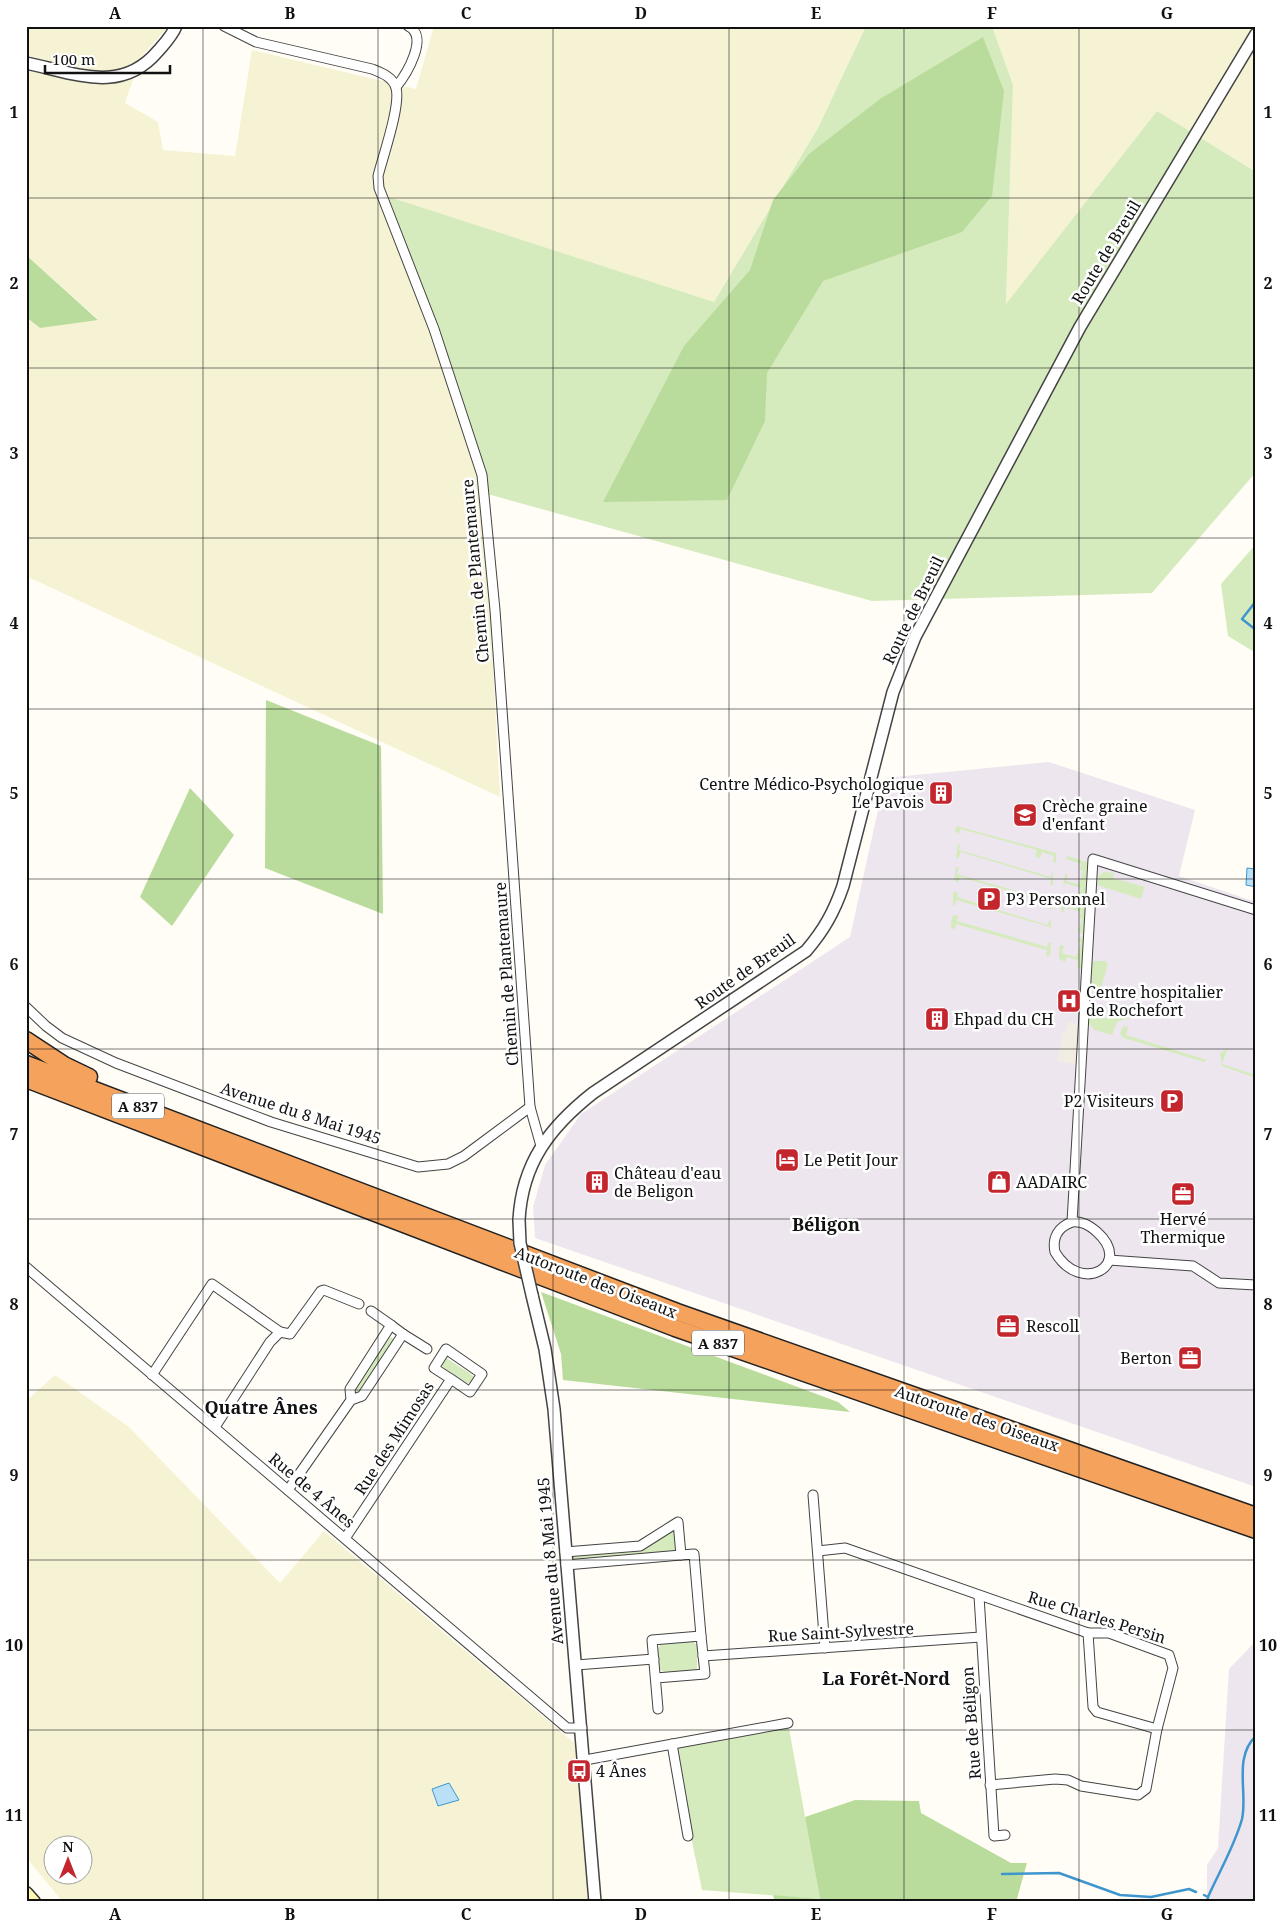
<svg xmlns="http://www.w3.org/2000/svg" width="1282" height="1928" font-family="'Noto Serif',serif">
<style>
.industrial{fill:#eee6ef}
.farmland{fill:#f6f3d4;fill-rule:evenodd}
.green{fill:#d5ebbd}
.forest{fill:#b9dc9c}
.plaza{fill:#f1ede2}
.water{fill:#b9e0f7;stroke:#3f96cf}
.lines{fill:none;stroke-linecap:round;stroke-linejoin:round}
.stream{stroke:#3f96cf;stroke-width:2.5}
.minor-casing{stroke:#444;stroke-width:11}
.tertiary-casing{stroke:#444;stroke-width:14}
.secondary-casing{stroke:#333;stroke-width:15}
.motorway-casing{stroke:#222;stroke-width:19}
.minor{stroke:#fff;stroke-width:9}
.tertiary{stroke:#fff;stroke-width:11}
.secondary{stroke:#fff6b0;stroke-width:12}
.motorway{stroke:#f5a25d;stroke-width:16}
.tertiary-bridge-casing{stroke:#444;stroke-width:14;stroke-linecap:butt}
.tertiary-bridge{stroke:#fff;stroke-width:11}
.grid{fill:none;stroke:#111;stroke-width:1;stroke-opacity:0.55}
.labels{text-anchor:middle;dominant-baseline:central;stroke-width:5;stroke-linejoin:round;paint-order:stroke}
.shield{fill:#fff;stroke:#585858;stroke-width:1}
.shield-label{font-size:15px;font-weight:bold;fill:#111}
.street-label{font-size:16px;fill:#111;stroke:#fff}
.poi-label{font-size:16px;fill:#111;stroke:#fff;text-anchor:start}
.neighbourhood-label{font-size:18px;font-weight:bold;fill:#111;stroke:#fff}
.neatline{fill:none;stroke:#111;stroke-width:2}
.grid-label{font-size:16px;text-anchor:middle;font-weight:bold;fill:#111}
</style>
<rect width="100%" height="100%" fill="#fffdf5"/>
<g class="industrial">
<path d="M1049,762L1195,810L1179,876L1256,902V1487L535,1238L533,1207L545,1165L581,1114L850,937L885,778Z"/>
<path d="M1256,1641V1902H1207V1865L1218,1848L1229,1669Z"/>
</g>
<g class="farmland">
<path d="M26,26H169L140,58L125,103L158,122L163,150L235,156L252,50L416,89L434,26H866L818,128L714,302L389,198L484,493L500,797L26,576V317L40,328L98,319L26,255Z"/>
<path d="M992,26H1256V46L1252,58L1256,61V172L1157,111L1006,305L1013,85Z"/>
<path d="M55,1375L129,1427L280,1583L324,1531L579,1747L590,1902H63L26,1857V1401ZM52,1846H82V1876H52Z"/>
</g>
<g class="green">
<path d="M866,26H992L1013,85L1006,304L1157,111L1256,172V472L1152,593L872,601L484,493L389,197L714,302L818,128Z"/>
<path d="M1256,544V653L1228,636L1221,584Z"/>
<path d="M957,826L1056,853V863L1053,862L1054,856L1042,852L1040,858L1035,857L1037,850L961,829L958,834L955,831Z"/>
<path d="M958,844H960L959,850L1051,877L1053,871V885H1050L1051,879L961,852L958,859L956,857Z"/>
<path d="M1067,856L1087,862L1085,935L1078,932L1082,919L1079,918L1081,912L1065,907L1063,913L1061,911L1062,898V905L1078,908L1082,895L1079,894L1081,888L1065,883L1063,889L1065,874L1068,875L1066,881L1079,884L1083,871L1080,870L1081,864L1066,859Z"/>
<path d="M956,867H959L957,874L1051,901L1053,895V909H1049L1051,903L960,877L958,883L954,880Z"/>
<path d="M1104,872L1114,873L1113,878L1145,887L1141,899L1097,885L1099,875Z"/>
<path d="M953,892H958L957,897L1047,925L1051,919V933L1050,927L956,900L955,906L953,905Z"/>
<path d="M958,915L957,921L1047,947L1049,942L1051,943L1050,956H1046L1047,950L956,924L955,930L951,927L952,916Z"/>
<path d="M1080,937L1085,938L1082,969L1077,967L1078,960L1067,957L1065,962L1059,959V947L1061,945L1064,946L1062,953L1076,957L1081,943L1078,942Z"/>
<path d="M1093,961H1105L1108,964L1100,992L1097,993L1090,991L1091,968Z"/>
<path d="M1090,1003H1096L1094,1014L1109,1019L1114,1005L1131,1009L1129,1018L1117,1022L1112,1035L1095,1030L1088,1023Z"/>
<path d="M1123,1026L1128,1027L1126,1035L1207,1060L1204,1062L1124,1038L1120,1034Z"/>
<path d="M1228,1048L1222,1064L1256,1075V1078L1222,1066L1220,1053Z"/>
<path d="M392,1337L394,1341L359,1391L355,1393V1389L389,1338Z"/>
<path d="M446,1358L471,1374L474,1377L473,1382L467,1383L443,1367L441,1363Z"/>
<path d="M678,1522L681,1555L566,1565L565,1552L640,1546Z"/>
<path d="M692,1641L697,1645V1670C687,1675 668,1676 659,1669L658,1649L660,1645Z"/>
<path d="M788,1723L820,1899L702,1890L672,1744Z"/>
</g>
<g class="forest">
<path d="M983,37L1004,91L992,196L962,232L823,281L767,373L765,421L727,500L603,502L684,346L750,270L773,200L809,154L880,99Z"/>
<path d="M26,255L98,320L40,328L26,317Z"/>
<path d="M266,700L381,746L383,914L265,868Z"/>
<path d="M190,788L234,835L172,926L140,897Z"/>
<path d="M541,1292L838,1402L850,1412L563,1380L561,1354Z"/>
<path d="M855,1800L919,1801L921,1813L1011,1863H1027L1016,1902H775L773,1895L820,1899L805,1817Z"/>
</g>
<path class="plaza" d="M1068,1022L1080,1025L1078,1065L1057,1061L1063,1032H1065Z"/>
<g class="water">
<path d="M1247,868L1256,869V887L1246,885Z"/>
<path d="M449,1783L459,1800L438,1806L432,1789Z"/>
</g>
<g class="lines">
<g class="stream">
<path d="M1256,601L1242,619L1256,630"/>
<path d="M1002,1874L1059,1873L1120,1895L1151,1897L1189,1889L1196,1892"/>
<path d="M1204,1895L1208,1897L1207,1902"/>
<path d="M1208,1897C1219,1872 1235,1845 1242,1819C1248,1793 1233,1757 1256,1736"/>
</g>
<defs>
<g id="minor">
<path d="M224,26L256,42L372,69C382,73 393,77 396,88C401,105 383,156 378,176L379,188L434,329L482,475L495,610L530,1107L541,1146"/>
<path d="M396,87C406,75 430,36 408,26"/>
<path d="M26,1007L46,1026L62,1038L116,1063L271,1122L418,1167L448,1164L464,1156L530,1107"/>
<path d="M1072,1222L1093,859L1256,910"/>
<path d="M1072,1222C1082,1221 1089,1225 1097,1232C1134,1265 1081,1296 1055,1252C1052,1238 1058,1227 1072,1222Z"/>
<path d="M1109,1260L1193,1266L1219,1283L1256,1285"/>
<path d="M26,1267L567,1728H582"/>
<path d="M371,1311L391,1325"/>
<path d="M403,1334L427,1349"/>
<path d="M152,1375L212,1284L280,1332"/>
<path d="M215,1427L270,1342L280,1332L290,1334L321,1291L324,1290L359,1304"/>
<path d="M288,1490L351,1400L362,1396L403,1334L391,1325L350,1389L351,1400"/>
<path d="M813,1495L825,1648"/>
<path d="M346,1537L451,1379L470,1392L482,1374L446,1349L434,1368L451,1379"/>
<path d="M818,1551L845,1548L1088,1633H1109L1169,1655L1173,1668L1157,1729L1146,1789L1138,1795L1081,1786L1068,1780L1055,1779L990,1785"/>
<path d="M565,1552L640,1546L678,1522L681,1555L566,1565"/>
<path d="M681,1555L694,1554L701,1636"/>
<path d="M979,1596L994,1836L1005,1835"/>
<path d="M1088,1633L1093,1707L1097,1712L1157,1729"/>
<path d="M703,1656L981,1637"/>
<path d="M576,1665L654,1659"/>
<path d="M656,1678L705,1674L701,1636L652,1640L658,1709"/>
<path d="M672,1744L688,1836"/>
<path d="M585,1760L788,1723"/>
</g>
<g id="tertiary">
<path d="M26,63C75,73 121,95 158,51C165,43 172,36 176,26"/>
<path d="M519,1220C522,1163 550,1127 593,1093L806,951C824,930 834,912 843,886L893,692L915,637L1080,327L1256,34"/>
<path d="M532,1295L545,1349L554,1409L595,1902"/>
</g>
<path id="secondary" d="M26,1893L34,1902"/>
<g id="motorway">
<path d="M26,1040L64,1065L89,1077"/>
<path d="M26,1064L677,1312L1256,1516"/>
<path d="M26,1079L675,1328L1256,1530"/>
</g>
</defs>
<use href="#minor" class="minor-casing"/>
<use href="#tertiary" class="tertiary-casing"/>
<use href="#secondary" class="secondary-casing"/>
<use href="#motorway" class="motorway-casing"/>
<use href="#minor" class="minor"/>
<use href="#tertiary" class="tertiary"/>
<use href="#secondary" class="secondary"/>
<use href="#motorway" class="motorway"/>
<defs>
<path id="tertiary-bridge" d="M519,1220L520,1243L532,1295"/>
</defs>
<use href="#tertiary-bridge" class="tertiary-bridge-casing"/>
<use href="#tertiary-bridge" class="tertiary-bridge"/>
</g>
<path class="grid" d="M203,26V1902M378,26V1902M553,26V1902M729,26V1902M904,26V1902M1079,26V1902M26,198H1256M26,368H1256M26,538H1256M26,709H1256M26,879H1256M26,1049H1256M26,1219H1256M26,1390H1256M26,1560H1256M26,1730H1256"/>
<defs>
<symbol id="building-square" viewBox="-11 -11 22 22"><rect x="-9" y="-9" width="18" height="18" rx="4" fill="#c4262e" stroke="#fff"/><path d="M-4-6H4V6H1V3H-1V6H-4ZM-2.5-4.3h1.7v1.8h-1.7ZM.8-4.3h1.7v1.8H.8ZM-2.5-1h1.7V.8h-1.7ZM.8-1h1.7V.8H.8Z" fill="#fff"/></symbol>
<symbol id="school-square" viewBox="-11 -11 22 22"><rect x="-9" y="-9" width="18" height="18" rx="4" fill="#c4262e" stroke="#fff"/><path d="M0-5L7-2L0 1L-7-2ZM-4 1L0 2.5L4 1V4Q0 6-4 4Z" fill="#fff"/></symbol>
<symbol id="parking-square" viewBox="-11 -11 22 22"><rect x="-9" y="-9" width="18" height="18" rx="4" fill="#c4262e" stroke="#fff"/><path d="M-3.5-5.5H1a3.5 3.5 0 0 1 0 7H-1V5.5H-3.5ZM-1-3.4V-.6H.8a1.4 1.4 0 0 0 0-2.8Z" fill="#fff"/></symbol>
<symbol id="hospital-square" viewBox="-11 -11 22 22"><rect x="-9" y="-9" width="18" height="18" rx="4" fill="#c4262e" stroke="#fff"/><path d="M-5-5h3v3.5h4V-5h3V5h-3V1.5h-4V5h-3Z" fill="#fff"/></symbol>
<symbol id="hotel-square" viewBox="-11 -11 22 22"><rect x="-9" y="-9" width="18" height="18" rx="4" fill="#c4262e" stroke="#fff"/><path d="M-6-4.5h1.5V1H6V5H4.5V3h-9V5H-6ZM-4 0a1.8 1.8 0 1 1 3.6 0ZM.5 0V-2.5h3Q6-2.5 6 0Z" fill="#fff"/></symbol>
<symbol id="shop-square" viewBox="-11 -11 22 22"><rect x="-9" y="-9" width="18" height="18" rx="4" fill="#c4262e" stroke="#fff"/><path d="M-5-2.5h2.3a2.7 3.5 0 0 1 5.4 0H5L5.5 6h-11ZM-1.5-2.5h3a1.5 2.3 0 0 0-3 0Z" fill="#fff"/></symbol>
<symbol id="office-square" viewBox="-11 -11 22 22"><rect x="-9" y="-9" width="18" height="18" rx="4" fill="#c4262e" stroke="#fff"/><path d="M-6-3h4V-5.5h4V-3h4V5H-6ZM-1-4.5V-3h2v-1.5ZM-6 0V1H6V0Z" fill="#fff"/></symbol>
<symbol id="bus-square" viewBox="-11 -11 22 22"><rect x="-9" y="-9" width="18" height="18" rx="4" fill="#c4262e" stroke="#fff"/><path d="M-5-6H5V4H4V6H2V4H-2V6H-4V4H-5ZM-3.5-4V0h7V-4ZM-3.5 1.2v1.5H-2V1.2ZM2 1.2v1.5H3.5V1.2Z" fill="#fff"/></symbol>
</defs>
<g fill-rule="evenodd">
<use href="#building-square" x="927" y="779" width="28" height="28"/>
<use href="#school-square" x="1011" y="801" width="28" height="28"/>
<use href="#parking-square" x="975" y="885" width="28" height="28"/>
<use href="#hospital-square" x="1055" y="987" width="28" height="28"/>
<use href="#building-square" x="923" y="1005" width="28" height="28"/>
<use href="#parking-square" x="1158" y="1087" width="28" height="28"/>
<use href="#hotel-square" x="773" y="1146" width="28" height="28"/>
<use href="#building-square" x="583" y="1168" width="28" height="28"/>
<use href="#shop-square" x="985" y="1168" width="28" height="28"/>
<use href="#office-square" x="1169" y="1180" width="28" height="28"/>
<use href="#office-square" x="994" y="1312" width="28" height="28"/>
<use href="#office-square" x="1176" y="1344" width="28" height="28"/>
<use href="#bus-square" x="565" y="1757" width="28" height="28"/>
</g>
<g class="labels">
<g class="shield">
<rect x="112" y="1093.5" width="52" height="25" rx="4"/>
<rect x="692" y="1330.5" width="52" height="25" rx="4"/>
</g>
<g class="shield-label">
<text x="138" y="1106">A 837</text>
<text x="718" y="1343">A 837</text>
</g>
<g class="street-label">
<text transform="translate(1106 252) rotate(-59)">Route de Breuil</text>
<text transform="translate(475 571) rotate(-95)">Chemin de Plantemaure</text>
<text transform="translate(913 610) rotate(-64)">Route de Breuil</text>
<text transform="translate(745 971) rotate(-35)">Route de Breuil</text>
<text transform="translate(506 974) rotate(-94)">Chemin de Plantemaure</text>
<text transform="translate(301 1113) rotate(18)">Avenue du 8 Mai 1945</text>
<text transform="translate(596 1282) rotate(21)">Autoroute des Oiseaux</text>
<text transform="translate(977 1418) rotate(19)">Autoroute des Oiseaux</text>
<text transform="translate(394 1438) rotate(-57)">Rue des Mimosas</text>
<text transform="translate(312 1490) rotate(40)">Rue de 4 Ânes</text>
<text transform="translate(550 1561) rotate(-95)">Avenue du 8 Mai 1945</text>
<text transform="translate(1097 1617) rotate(17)">Rue Charles Persin</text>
<text transform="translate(841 1632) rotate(-3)">Rue Saint-Sylvestre</text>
<text transform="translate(971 1723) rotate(-94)">Rue de Béligon</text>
</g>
<g class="poi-label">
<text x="924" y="784" text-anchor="end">Centre Médico-Psychologique<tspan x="924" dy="18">Le Pavois</tspan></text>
<text x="1042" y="806">Crèche graine<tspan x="1042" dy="18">d'enfant</tspan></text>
<text x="1006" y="899">P3 Personnel</text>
<text x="1086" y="992">Centre hospitalier<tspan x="1086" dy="18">de Rochefort</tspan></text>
<text x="954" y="1019">Ehpad du CH</text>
<text x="1154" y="1101" text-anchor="end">P2 Visiteurs</text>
<text x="804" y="1160">Le Petit Jour</text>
<text x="614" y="1173">Château d'eau<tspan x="614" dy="18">de Beligon</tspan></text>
<text x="1016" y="1182">AADAIRC</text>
<text x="1183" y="1219" text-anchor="middle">Hervé<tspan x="1183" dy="18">Thermique</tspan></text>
<text x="1026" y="1326">Rescoll</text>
<text x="1172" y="1358" text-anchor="end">Berton</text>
<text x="596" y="1771">4 Ânes</text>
</g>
<g class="neighbourhood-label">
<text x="826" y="1224">Béligon</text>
<text x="261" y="1407">Quatre Ânes</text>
<text x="886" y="1678">La Forêt-Nord</text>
</g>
</g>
<rect width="1282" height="1928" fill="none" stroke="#ffffff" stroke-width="55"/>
<g transform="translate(68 1860)"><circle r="24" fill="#ffffff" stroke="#a0a0a0"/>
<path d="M0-4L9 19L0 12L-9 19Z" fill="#c4262e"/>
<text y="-8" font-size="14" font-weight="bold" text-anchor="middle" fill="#111111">N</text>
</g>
<path d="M45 65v8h125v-8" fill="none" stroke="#111111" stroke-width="2.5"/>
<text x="52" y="65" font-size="15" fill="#111111" stroke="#ffffff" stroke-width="4" paint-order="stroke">100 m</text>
<rect x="28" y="28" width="1226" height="1872" class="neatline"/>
<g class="grid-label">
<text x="115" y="19">A</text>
<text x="290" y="19">B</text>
<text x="466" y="19">C</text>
<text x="641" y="19">D</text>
<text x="816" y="19">E</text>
<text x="992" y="19">F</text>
<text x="1167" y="19">G</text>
<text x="14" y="118">1</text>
<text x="1268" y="118">1</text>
<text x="14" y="289">2</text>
<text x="1268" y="289">2</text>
<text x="14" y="459">3</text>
<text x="1268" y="459">3</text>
<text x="14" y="629">4</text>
<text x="1268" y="629">4</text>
<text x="14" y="799">5</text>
<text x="1268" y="799">5</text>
<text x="14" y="970">6</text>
<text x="1268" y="970">6</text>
<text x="14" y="1140">7</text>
<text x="1268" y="1140">7</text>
<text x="14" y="1310">8</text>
<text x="1268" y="1310">8</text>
<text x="14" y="1481">9</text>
<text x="1268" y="1481">9</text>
<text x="14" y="1651">10</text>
<text x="1268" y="1651">10</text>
<text x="14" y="1821">11</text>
<text x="1268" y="1821">11</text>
<text x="115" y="1920">A</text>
<text x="290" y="1920">B</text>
<text x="466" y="1920">C</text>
<text x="641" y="1920">D</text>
<text x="816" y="1920">E</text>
<text x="992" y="1920">F</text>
<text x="1167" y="1920">G</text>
</g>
</svg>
